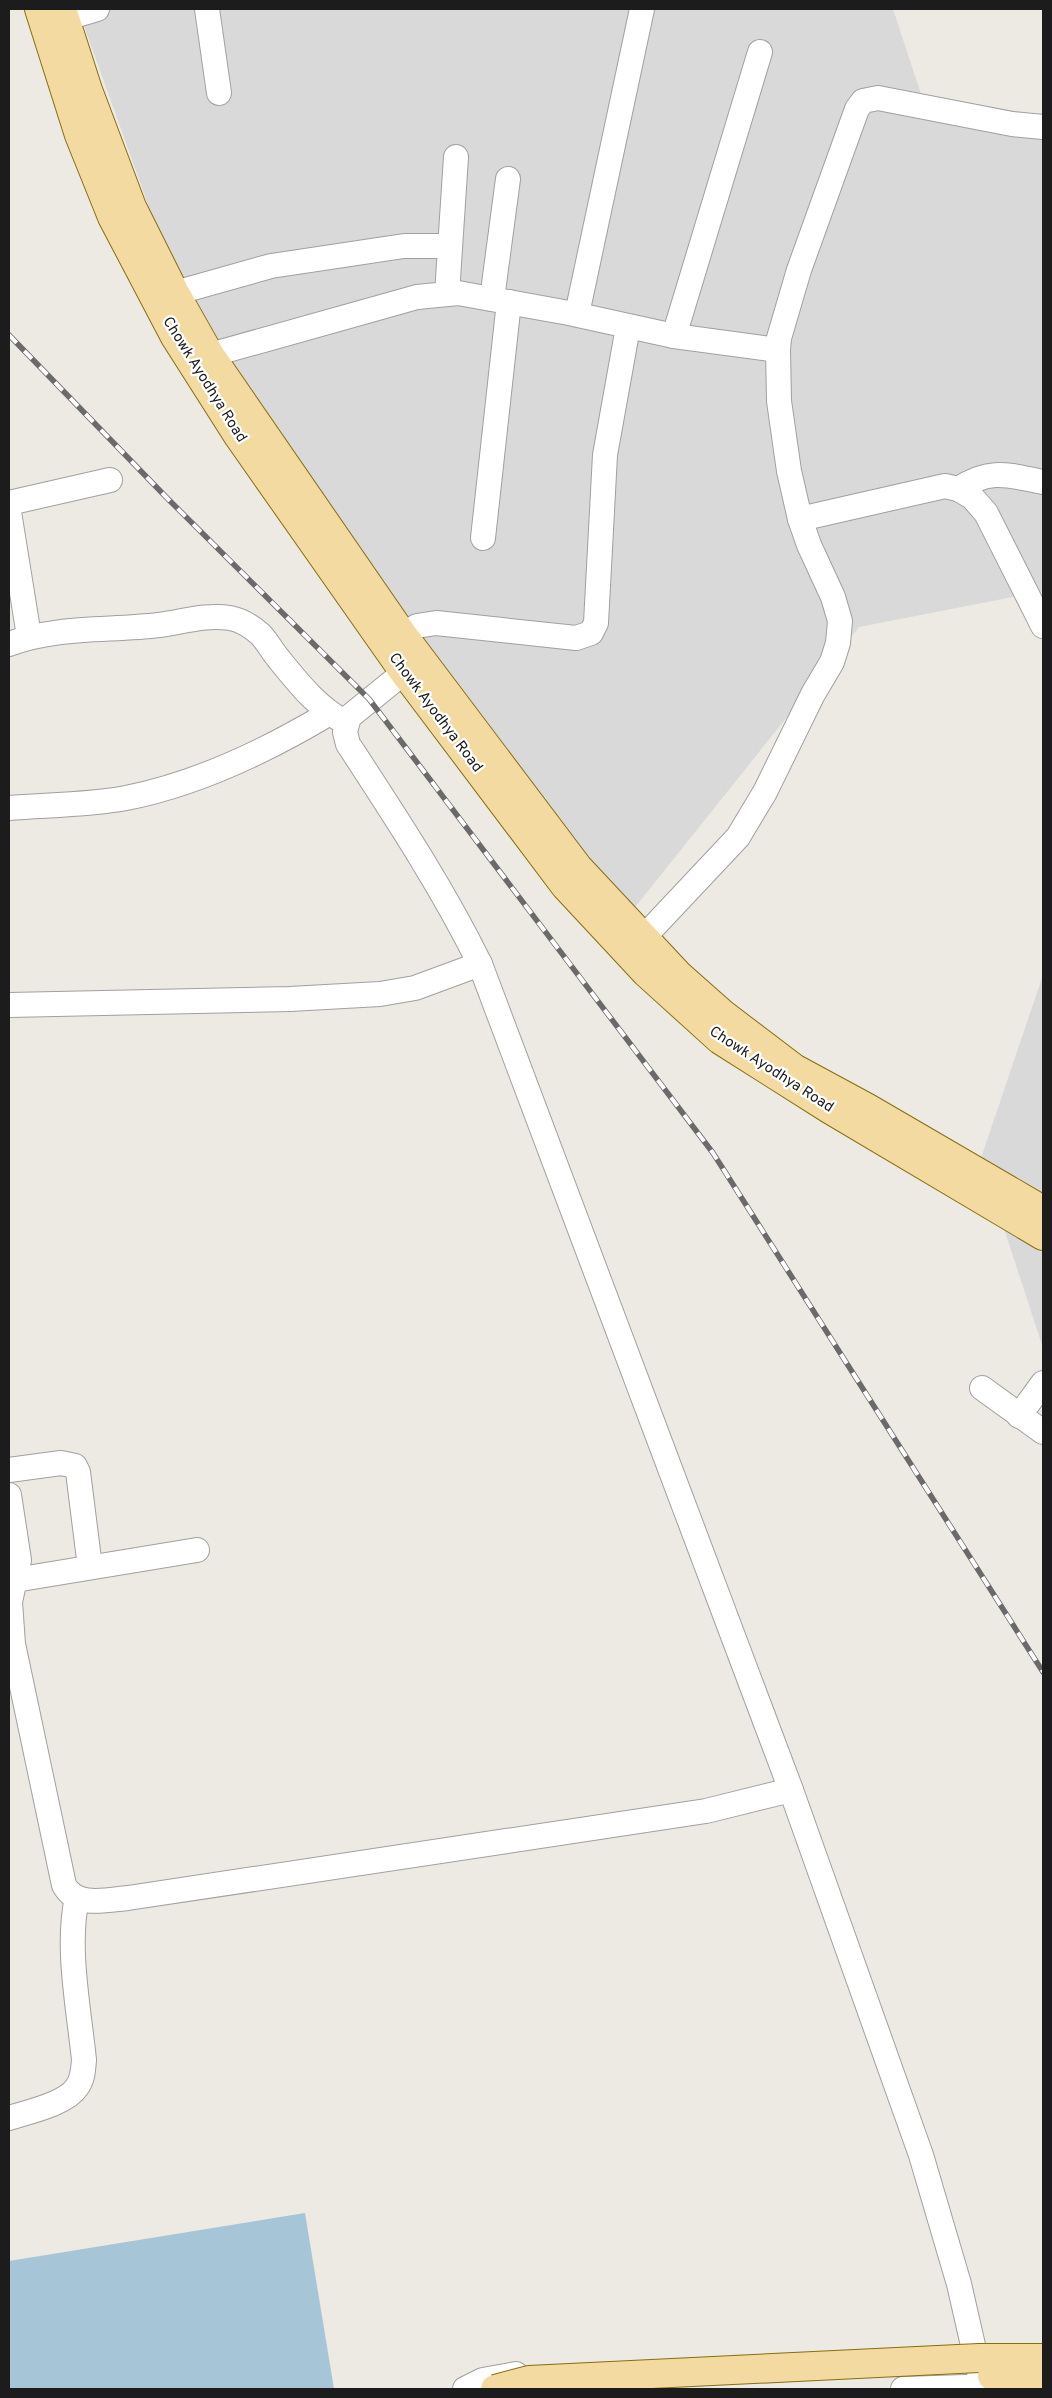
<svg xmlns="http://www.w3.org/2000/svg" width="1052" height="2398" font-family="Overpass,sans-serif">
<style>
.residential{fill:#dad9d9}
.water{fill:#a6c5d6}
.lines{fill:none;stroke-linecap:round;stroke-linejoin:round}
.minor-casing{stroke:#a0a0a0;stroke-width:26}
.major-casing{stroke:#876e0d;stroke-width:30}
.minor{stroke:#fff;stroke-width:24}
.major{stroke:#f3daa1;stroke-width:28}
.rail-casing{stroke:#6a6a6a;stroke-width:5.5}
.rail{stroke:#fff;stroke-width:4;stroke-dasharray:11;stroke-linecap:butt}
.major-bridge-casing{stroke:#876e0d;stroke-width:30;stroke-linecap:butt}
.major-bridge{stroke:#f3daa1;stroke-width:28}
.labels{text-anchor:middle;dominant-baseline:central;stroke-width:4.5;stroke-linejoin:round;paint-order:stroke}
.street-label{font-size:15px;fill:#1c1c1c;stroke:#fff}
</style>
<rect width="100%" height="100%" fill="#eceae2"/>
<g class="residential">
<path d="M78,9H893L921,94L1043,116V591L859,627L620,926L197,341Z"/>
<path d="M1043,975V1348L981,1158Z"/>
</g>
<path class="water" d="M305,2213L334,2389H9V2261Z"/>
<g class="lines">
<defs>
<g id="minor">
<path d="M207,9L219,93"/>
<path d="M47,24L97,9"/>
<path d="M175,293L271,266L404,246H450"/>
<path d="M447,294L456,157"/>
<path d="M492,299L508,179"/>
<path d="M577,314L642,9"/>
<path d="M674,336L760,52"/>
<path d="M210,355L417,297L458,293L569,313L674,336L778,350"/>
<path d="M958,489C991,468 1007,475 1043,482"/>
<path d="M9,503L110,480"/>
<path d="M9,512L29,636"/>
<path d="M800,519L945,486L958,489L972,497L986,513L1043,626"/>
<path d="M483,538L509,302"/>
<path d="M403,635L417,626L436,623L576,638L591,633L596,623L605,455L628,327"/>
<path d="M9,644C57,626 108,631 159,625C182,622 207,614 230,618C241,620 252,627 260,634C267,641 272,651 278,658C299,684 317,707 346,723"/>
<path d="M418,661L349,717L345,732L348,744C395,816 442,887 480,964L791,1790L921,2155L959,2284L983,2389"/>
<path d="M9,808C46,805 90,805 126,798C198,784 266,751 328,714"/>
<path d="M643,938L738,837L765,792L813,694L832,662L838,643L840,621L833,597L809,545L800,519L789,471L779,401L778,350L779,338L799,270L857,109L863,101L878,98L1012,124L1043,127"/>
<path d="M9,1005L290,999L380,994L415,988L480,964"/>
<path d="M982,1388L1043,1432"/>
<path d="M1019,1416L1043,1383"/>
<path d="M9,1470L61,1463L75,1466L78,1472L90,1567"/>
<path d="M9,1495L19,1560L10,1602L13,1644L64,1885C76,1908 106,1900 128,1898L706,1811L791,1790"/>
<path d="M15,1580L197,1550"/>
<path d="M9,2118C28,2112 66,2104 77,2087C83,2079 83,2070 84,2060C79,2010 66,1947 77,1898"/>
<path d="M465,2389L483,2380L516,2374"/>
<path d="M903,2389L997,2386"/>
</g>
<g id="major">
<path d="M39,9L79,135L112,217L175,337L238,436L403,671L565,886L646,973L720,1040L829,1109L1043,1236"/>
<path d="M62,9L88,90L132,207L175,293L210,355L403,635L578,867L679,975L723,1014L794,1068L868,1108L1043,1210"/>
</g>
</defs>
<use href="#minor" class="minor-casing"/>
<use href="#major" class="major-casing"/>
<use href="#minor" class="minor"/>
<use href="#major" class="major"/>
<defs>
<path id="rail" d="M9,335L166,497L369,699L713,1153L1043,1672"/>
</defs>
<use href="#rail" class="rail-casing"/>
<use href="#rail" class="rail"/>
<defs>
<g id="major-bridge">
<path d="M992,2376L1043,2378"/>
<path d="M495,2389L529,2380L979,2358H1043"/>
</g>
</defs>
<use href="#major-bridge" class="major-bridge-casing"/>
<use href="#major-bridge" class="major-bridge"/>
</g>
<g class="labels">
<g class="street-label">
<text transform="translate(204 380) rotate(58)">Chowk Ayodhya Road</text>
<text transform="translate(435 713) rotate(53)">Chowk Ayodhya Road</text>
<text transform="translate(771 1070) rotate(33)">Chowk Ayodhya Road</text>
</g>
</g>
<rect width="1052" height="2398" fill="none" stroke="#1c1c1c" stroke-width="20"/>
</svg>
